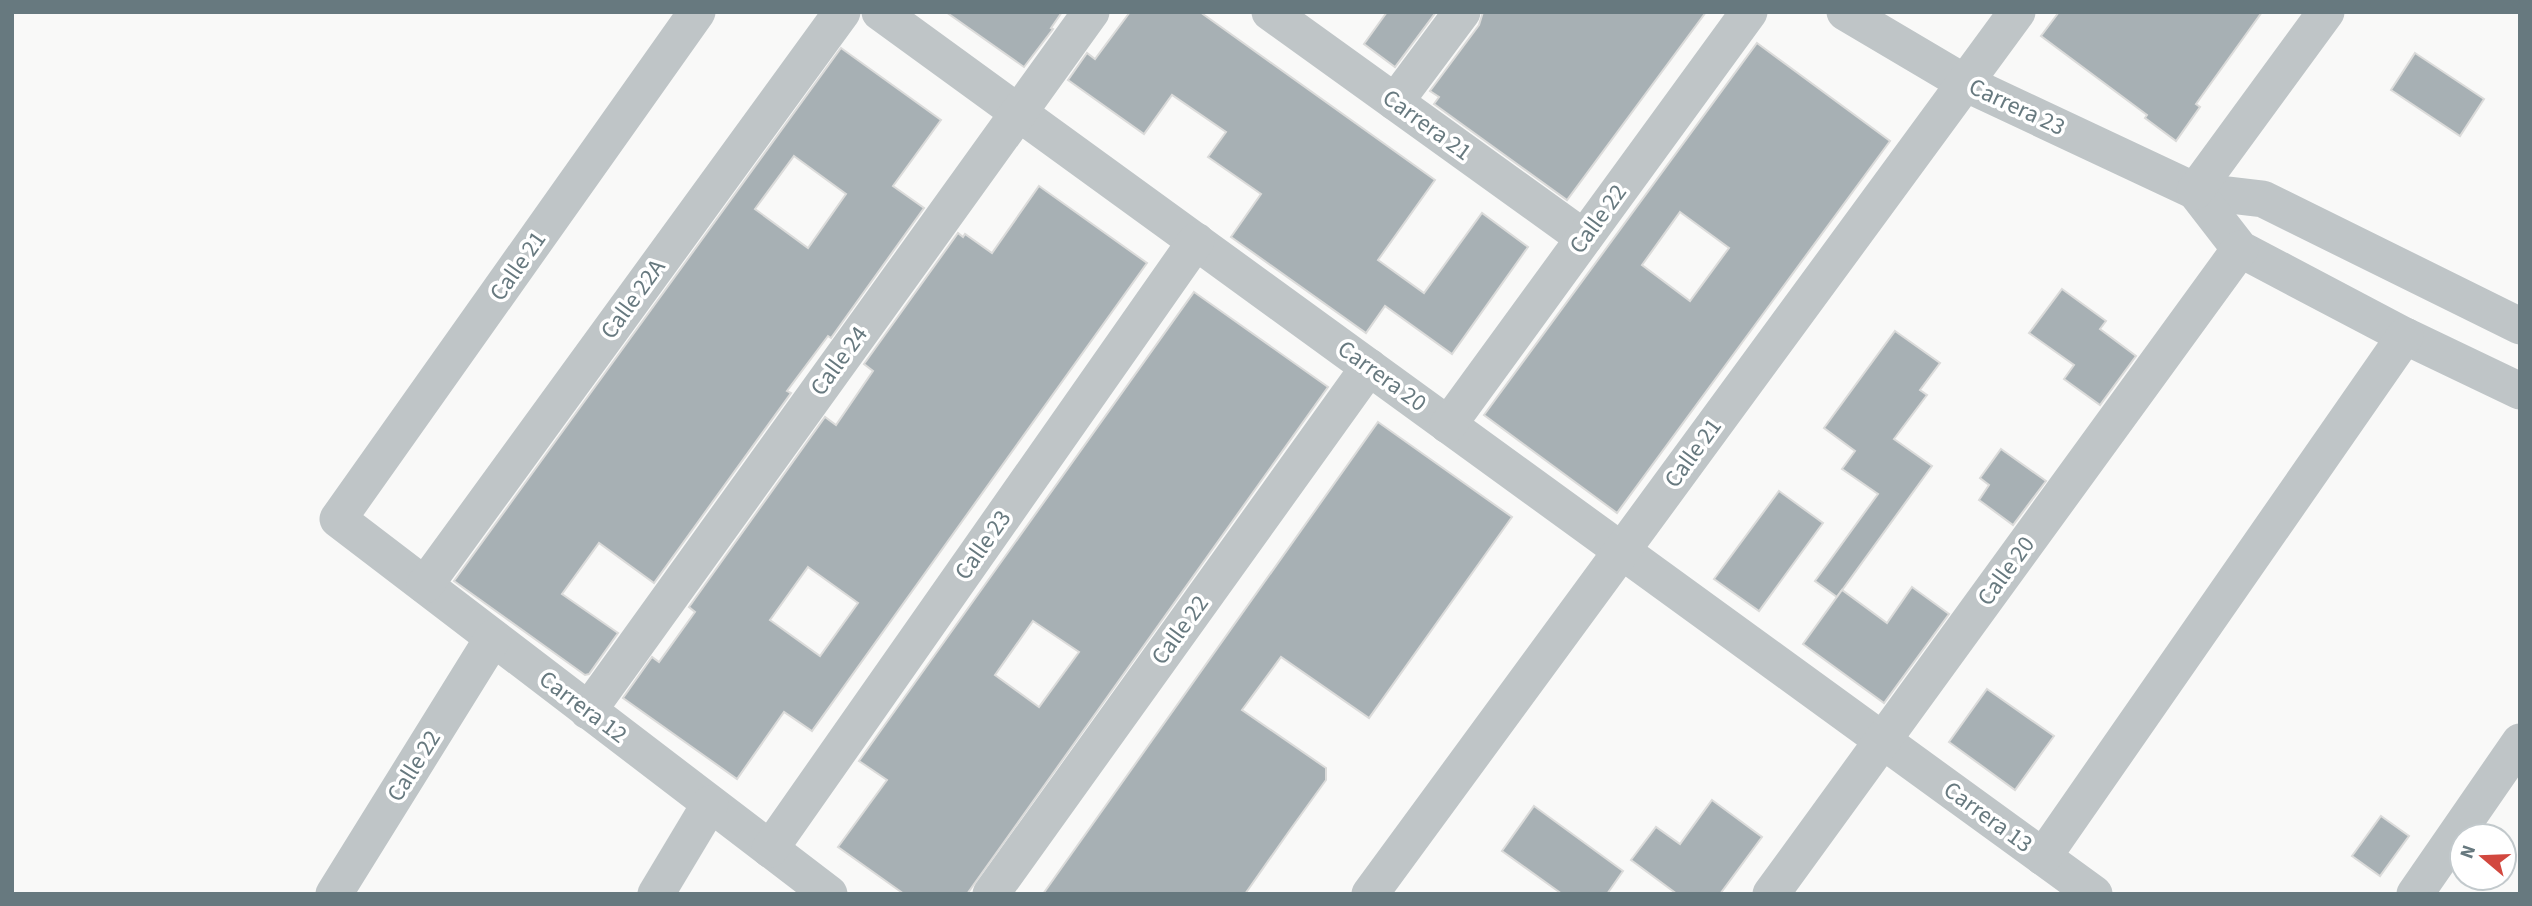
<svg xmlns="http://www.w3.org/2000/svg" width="2532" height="906" font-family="'Source Sans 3',sans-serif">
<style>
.building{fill:#a7b0b4;stroke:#dbdbda;stroke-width:2;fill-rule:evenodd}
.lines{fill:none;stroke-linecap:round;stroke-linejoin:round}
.minor{stroke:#bfc5c7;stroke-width:37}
.labels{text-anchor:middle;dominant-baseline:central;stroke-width:7;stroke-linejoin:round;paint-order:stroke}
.street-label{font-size:24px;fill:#67797f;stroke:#fff}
</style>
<rect width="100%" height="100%" fill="#f9f9f8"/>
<g class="building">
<path d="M946,12H1062L1051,28L1053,29L1024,67Z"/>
<path d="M1130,12H1200L1435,180L1378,260L1424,293L1482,213L1528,247L1452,354L1385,306L1366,333L1231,237L1261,194L1208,157L1226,132L1172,95L1144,134L1068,80L1087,53L1095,59Z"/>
<path d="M1387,12H1436L1395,67L1364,44Z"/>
<path d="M1483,12H1706L1567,200L1434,104L1439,97L1430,91L1479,25Z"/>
<path d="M2059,12H2262L2196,104L2200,107L2176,141L2145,118L2147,115L2041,36Z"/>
<path d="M1757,43L1890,141L1617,513L1484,415ZM1680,212L1729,248L1690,301L1642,265Z"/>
<path d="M841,48L941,120L893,186L924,208L831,338L828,336L787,391L791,393L654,583L599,543L562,594L618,633L589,674L585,675L454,581ZM794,156L846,194L808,248L755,209Z"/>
<path d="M2415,53L2484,99L2460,136L2391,90Z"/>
<path d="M1039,186L1147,263L812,731L784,712L737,779L623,698L652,657L659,662L695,612L689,607L825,417L836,425L873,371L864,364L958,233L963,237L965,234L992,253ZM808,567L858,603L820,656L770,620Z"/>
<path d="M2062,289L2106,321L2100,329L2136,356L2100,405L2064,379L2074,365L2029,333Z"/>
<path d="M1194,292L1328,387L967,894H904L838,847L887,780L859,761ZM1033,621L1079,652L1039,707L995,675Z"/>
<path d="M1895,331L1940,363L1920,390L1927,395L1894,439L1932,466L1837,597L1815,581L1878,494L1842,469L1855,451L1824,428Z"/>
<path d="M1378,422L1512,517L1369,718L1281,657L1242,710L1326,768V780L1290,830L1245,894H1043Z"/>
<path d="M2001,449L2046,481L2013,525L1979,500L1989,485L1980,478Z"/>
<path d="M1779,491L1823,523L1759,611L1714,579Z"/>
<path d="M1912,587L1949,614L1884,703L1803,644L1842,590L1887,623Z"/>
<path d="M1987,689L2054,736L2015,790L1949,742Z"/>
<path d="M1712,800L1762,837L1720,894H1677L1631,860L1656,827L1680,844Z"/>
<path d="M1534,806L1623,871L1607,894H1562L1502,851Z"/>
<path d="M2381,816L2409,836L2380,876L2352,856Z"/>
</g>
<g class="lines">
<g class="minor">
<path d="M697,12L338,519L829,894"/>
<path d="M880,12L2094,894"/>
<path d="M1270,12L1584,238"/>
<path d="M1845,12L1965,83L2195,191L2263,199L2520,326"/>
<path d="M1395,102L1462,12"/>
<path d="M2195,191L2240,249L2405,336L2520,391"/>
<path d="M2195,191L2326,12"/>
<path d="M1448,425L1749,12"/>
<path d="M425,585L842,12"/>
<path d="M588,711L1091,12"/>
<path d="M770,849L1196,241"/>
<path d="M2043,857L2405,336"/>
<path d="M334,894L493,638"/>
<path d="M656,894L710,804"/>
<path d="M991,894L1369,367"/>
<path d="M1370,894L2017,12"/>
<path d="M1771,894L2240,249"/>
<path d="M2415,894L2520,742"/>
</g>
</g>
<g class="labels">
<g class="street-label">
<text transform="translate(2017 107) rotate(25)">Carrera 23</text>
<text transform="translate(1427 125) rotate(36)">Carrera 21</text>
<text transform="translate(1598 219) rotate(-54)">Calle 22</text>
<text transform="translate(518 266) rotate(-55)">Calle 21</text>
<text transform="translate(633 299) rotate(-54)">Calle 22A</text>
<text transform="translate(839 361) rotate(-54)">Calle 24</text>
<text transform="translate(1382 376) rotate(36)">Carrera 20</text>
<text transform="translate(1693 453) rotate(-54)">Calle 21</text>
<text transform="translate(983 545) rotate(-55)">Calle 23</text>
<text transform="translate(2006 571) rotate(-54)">Calle 20</text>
<text transform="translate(1180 630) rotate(-54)">Calle 22</text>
<text transform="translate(583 707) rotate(37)">Carrera 12</text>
<text transform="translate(414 766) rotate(-58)">Calle 22</text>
<text transform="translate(1988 817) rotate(36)">Carrera 13</text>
</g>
</g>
<rect width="2532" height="906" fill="none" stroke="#67797f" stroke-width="28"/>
<g transform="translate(2483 857) rotate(289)"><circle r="33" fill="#ffffff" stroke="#c2c9cc" stroke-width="2"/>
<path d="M0-5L12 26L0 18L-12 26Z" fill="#d2483f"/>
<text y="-10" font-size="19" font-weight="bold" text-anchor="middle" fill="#67797f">N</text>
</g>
</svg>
